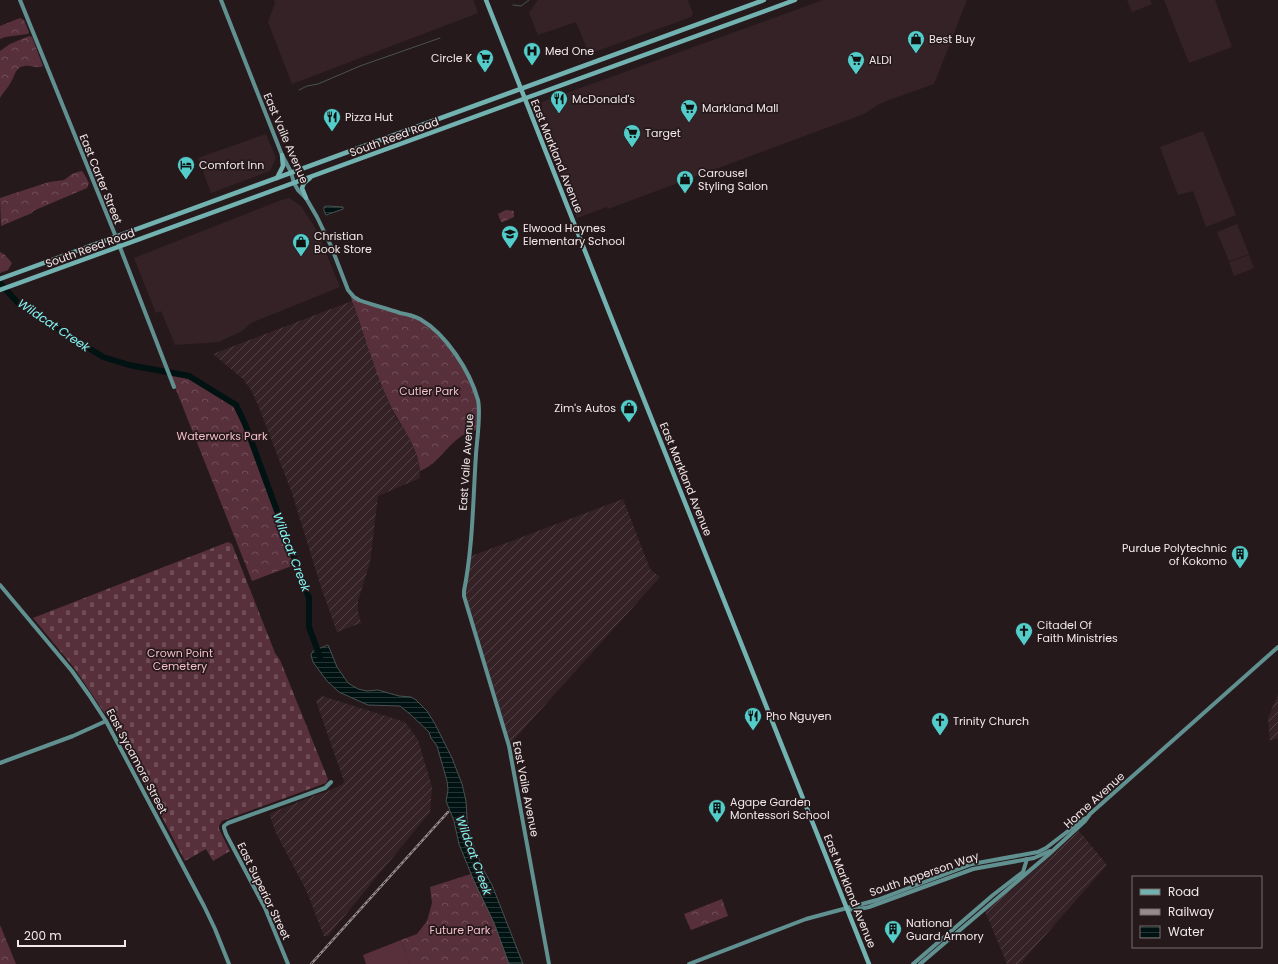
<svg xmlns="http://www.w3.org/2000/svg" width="1278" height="964" font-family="Poppins,sans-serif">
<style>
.built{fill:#352227}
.industrial{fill:url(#industrial-furrows)}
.green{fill:#58303b}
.forest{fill:url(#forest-crowns)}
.cemetery{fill:url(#cemetery-stones)}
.water{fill:url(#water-rules);stroke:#495252}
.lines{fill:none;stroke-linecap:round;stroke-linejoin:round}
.stream{stroke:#495252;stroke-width:1}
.river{stroke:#001211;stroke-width:6}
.secondary{stroke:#609190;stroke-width:4}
.primary{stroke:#72b2b0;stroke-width:4.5}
.rail-casing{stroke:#958a8c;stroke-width:2.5}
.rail{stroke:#26191c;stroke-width:1;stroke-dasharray:3;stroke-linecap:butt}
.labels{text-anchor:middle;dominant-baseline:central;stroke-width:3.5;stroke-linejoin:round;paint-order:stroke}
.poi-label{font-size:11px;fill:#f2e8ea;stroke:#26191c;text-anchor:start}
.street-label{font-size:11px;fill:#f2e8ea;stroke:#26191c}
.park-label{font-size:11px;fill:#f4becb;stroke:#26191c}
.water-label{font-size:12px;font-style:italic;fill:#81f7f4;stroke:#26191c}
</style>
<defs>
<pattern id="industrial-furrows" width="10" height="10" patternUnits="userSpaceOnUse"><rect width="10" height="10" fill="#352227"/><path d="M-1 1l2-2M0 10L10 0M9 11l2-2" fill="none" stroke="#534246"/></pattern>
<pattern id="forest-crowns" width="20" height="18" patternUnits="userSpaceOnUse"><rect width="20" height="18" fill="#58303b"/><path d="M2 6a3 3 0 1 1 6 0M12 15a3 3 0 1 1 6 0" fill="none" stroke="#704e58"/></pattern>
<pattern id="cemetery-stones" width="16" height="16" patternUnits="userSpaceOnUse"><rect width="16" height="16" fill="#58303b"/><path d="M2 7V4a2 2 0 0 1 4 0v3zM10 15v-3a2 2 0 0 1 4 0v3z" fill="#704e58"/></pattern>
<pattern id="water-rules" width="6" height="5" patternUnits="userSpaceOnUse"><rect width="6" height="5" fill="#001211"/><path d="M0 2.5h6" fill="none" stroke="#263434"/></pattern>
</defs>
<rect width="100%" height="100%" fill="#26191c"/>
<g class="built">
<path d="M274,0H473L478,13L292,84L268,22L275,3Z"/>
<path d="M538,0H688L693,14L691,17L589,54L576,22L538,35L529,13Z"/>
<path d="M823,0H967L934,84L889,100L879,104L864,114L608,209L607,207L577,218L557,167L558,157L540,112V109L542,107V102Z"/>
<path d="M1127,0H1150L1152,4L1132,12Z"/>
<path d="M1164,0H1215L1232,47L1189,63Z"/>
<path d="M1203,131L1236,215L1206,227L1193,191L1178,195L1160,147Z"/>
<path d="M266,134L276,158L270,171L211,193L198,158Z"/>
<path d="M289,198L301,206L317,231L340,287L251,323L242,331L219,342L175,345L161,311L156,313L134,258L279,201Z"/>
<path d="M1237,224L1249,254L1229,261L1217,232Z"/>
<path d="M1249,255L1254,268L1234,276L1229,262Z"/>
</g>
<g class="industrial">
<path d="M352,301L377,372L388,401L395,416L412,441L416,450L419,464L420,478L378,496L370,562L358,601V611L361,623L337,632L321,587L292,493L258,405L251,390L243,379L213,354Z"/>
<path d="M623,499L650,569L660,577L509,745L464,596L469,557Z"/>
<path d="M1278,694V738L1270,741L1268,718Z"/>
<path d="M322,696L405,722L418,740L432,787L430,812L328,936H324L306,890L276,833L270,816L271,813L321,793H324L343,784L344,781L316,701Z"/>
<path d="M1079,831L1107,865L1020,964H1007L985,911Z"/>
</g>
<path class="green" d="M401,940L410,964H366L363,955Z"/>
<g class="forest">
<path d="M20,18L24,20L29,32L28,34L5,37L0,39V26Z"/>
<path d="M29,36L32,37L43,66C37,69 32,65 25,66C15,67 15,76 11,82C8,88 3,92 0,98V51L10,44Z"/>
<path d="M81,171L83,172L89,183L87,188L33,211L32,213L1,226L0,198L49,182L64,180L72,174Z"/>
<path d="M506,210L514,211V217L503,222H501L498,214Z"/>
<path d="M0,252L5,255L12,263L8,270L0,273Z"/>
<path d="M348,290L354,297L419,319L442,339L463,366L478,399V429C473,431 468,433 463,435C447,445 438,464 420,471C418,443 398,424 388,400C372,364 362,326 348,290Z"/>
<path d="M169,372L189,376L236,405L245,424L297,564L252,581Z"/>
<path d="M471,874L509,956L510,964H410L401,940L417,934L427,921L432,903L430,887Z"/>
<path d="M722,899L728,916L691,930L684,914Z"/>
<path d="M0,925L16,964H0Z"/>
</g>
<path class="cemetery" d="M228,542L232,544L275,653L280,660L328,779L326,783L222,821L219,826V829L230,851L213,861L206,849L185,861L109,716L105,714L75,669L33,618Z"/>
<g class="water">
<path d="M327,206L343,207V209L326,215L324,211V207Z"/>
<path d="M328,645L337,667L348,683L358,689L367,691L378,690L399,696L411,697L416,700L427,711L435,724L452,758L462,784L466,801L467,819L471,839L483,869L492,885L523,964H509L494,923L474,881L459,844L454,821L446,801L448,790L447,781L437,746L431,738L429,732L410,714L400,706L368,705L339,692L327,681L313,662L311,655L313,651Z"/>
</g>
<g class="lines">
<g class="stream">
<path d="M513,5L521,6L529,0"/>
<path d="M299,90L307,86L318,84L360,66L440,38"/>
</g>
<path class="river" d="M0,283L18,303L103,357L129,365L189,376L236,405L245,424L309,598V627L320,657"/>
<g class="secondary">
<path d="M20,0L116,237L174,387"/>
<path d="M221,0L282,155L291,172L294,183L298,190L306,198L317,217L331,246L348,290L354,297L359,300C372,305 386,308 400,313C406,314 414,316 420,319C446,334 470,371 478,400C481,414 477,439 476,454C473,499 473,546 464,591V596L509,746L549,964"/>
<path d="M0,585L72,671L89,695L106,721L204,906L215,929L229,964"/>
<path d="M0,763L73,736L106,721"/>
<path d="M848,909L855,910L869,907L973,869L1034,858L1050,851"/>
<path d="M288,964L265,908L226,834L224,828V826L228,823L325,788L331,782"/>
<path d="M689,964L806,919L877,900L972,864L1038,852L1046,848L1085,818"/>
<path d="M913,964L993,895L1023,872L1027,859"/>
<path d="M920,964L1048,855L1085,821L1090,814L1278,647"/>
</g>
<g class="primary">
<path d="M486,0C612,322 741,643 869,964"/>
<path d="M277,178L283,166L282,155"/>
<path d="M306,198L302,188L304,183L310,178"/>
<path d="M0,279L764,0"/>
<path d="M0,290L795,0"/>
</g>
<defs>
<path id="rail" d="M311,964L448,812"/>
</defs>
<use href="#rail" class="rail-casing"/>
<use href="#rail" class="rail"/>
</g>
<defs>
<symbol id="shop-pin" viewBox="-11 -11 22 30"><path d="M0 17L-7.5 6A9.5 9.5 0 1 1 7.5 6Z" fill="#53cdca" stroke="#26191c"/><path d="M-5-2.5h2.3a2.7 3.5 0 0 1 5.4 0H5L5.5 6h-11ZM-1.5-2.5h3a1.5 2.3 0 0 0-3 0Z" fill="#111"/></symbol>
<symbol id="hospital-pin" viewBox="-11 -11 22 30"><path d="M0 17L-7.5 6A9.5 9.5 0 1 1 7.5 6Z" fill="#53cdca" stroke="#26191c"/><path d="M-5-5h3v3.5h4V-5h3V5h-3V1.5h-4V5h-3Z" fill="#111"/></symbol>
<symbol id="supermarket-pin" viewBox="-11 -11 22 30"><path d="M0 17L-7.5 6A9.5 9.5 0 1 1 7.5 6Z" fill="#53cdca" stroke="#26191c"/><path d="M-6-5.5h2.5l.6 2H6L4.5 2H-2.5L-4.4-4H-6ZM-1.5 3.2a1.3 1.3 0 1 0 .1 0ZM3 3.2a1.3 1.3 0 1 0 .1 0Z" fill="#111"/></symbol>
<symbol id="restaurant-pin" viewBox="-11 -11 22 30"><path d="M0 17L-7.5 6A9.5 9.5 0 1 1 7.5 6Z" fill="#53cdca" stroke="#26191c"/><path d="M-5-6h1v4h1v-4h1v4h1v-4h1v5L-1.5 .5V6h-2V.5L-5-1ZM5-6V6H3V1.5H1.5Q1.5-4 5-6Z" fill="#111"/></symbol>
<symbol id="hotel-pin" viewBox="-11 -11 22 30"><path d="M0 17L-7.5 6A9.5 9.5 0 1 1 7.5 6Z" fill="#53cdca" stroke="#26191c"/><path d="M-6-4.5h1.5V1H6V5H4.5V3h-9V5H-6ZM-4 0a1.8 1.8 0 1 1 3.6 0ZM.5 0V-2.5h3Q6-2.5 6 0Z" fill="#111"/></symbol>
<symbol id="school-pin" viewBox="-11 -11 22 30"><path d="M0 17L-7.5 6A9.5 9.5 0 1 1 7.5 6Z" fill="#53cdca" stroke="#26191c"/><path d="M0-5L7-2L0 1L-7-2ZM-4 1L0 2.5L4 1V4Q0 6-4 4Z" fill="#111"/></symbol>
<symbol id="building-pin" viewBox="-11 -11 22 30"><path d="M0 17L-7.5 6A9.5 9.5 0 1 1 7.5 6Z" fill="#53cdca" stroke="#26191c"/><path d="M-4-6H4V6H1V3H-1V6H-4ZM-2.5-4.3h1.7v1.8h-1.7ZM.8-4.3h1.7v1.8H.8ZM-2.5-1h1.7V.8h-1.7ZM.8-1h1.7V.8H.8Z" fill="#111"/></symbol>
<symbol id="church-pin" viewBox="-11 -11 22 30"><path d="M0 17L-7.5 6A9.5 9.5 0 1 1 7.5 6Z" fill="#53cdca" stroke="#26191c"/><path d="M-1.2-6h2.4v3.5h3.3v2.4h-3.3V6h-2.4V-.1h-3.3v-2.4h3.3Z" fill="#111"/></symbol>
</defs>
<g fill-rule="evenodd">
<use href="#shop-pin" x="906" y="29" width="20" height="27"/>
<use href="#hospital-pin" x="522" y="41" width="20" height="27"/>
<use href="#supermarket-pin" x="475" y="48" width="20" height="27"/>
<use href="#supermarket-pin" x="846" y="50" width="20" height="27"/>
<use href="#restaurant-pin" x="549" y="89" width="20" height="27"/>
<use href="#supermarket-pin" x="679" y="98" width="20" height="27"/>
<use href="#restaurant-pin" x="322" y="107" width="20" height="27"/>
<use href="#supermarket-pin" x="622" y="123" width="20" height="27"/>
<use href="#hotel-pin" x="176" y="155" width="20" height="27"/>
<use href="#shop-pin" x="675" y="169" width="20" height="27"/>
<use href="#school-pin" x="500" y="224" width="20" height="27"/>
<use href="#shop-pin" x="291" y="232" width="20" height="27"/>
<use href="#shop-pin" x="619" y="398" width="20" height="27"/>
<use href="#building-pin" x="1230" y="544" width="20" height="27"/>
<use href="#church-pin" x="1014" y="621" width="20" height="27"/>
<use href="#restaurant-pin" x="743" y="706" width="20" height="27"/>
<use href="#church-pin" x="930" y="711" width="20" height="27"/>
<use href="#building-pin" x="707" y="798" width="20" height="27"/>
<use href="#building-pin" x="883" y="919" width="20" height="27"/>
</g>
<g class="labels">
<g class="poi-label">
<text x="929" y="39">Best Buy</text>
<text x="545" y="51">Med One</text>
<text x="472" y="58" text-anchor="end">Circle K</text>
<text x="869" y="60">ALDI</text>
<text x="572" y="99">McDonald's</text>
<text x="702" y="108">Markland Mall</text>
<text x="345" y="117">Pizza Hut</text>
<text x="645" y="133">Target</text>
<text x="199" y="165">Comfort Inn</text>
<text x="698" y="173">Carousel<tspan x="698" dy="13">Styling Salon</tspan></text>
<text x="523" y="228">Elwood Haynes<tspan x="523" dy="13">Elementary School</tspan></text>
<text x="314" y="236">Christian<tspan x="314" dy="13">Book Store</tspan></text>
<text x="616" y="408" text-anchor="end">Zim's Autos</text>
<text x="1227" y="548" text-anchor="end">Purdue Polytechnic<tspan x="1227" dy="13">of Kokomo</tspan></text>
<text x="1037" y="625">Citadel Of<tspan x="1037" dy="13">Faith Ministries</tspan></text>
<text x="766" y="716">Pho Nguyen</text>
<text x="953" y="721">Trinity Church</text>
<text x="730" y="802">Agape Garden<tspan x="730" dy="13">Montessori School</tspan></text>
<text x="906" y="923">National<tspan x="906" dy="13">Guard Armory</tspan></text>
</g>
<g class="street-label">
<text transform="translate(394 137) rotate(-20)">South Reed Road</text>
<text transform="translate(286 138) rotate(67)">East Vaile Avenue</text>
<text transform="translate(557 156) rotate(68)">East Markland Avenue</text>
<text transform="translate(101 179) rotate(68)">East Carter Street</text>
<text transform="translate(90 248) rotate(-20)">South Reed Road</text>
<text transform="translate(466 462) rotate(-86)">East Vaile Avenue</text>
<text transform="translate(686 479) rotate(68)">East Markland Avenue</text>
<text transform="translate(137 761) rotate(62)">East Sycamore Street</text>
<text transform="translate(526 789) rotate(79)">East Vaile Avenue</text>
<text transform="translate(1094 800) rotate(-42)">Home Avenue</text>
<text transform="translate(924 874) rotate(-19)">South Apperson Way</text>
<text transform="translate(264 891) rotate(64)">East Superior Street</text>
<text transform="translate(850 891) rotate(68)">East Markland Avenue</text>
</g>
<g class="park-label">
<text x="429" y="391">Cutler Park</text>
<text x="222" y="436">Waterworks Park</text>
<text x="180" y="653">Crown Point<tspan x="180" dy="13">Cemetery</tspan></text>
<text x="460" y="930">Future Park</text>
</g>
<g class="water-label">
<text transform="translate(54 325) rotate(34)">Wildcat Creek</text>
<text transform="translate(292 552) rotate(69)">Wildcat Creek</text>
<text transform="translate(474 855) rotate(70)">Wildcat Creek</text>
</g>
</g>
<rect x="1132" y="876" width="130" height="72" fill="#26191c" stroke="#786c6e"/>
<rect x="1140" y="889" width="20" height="6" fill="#72b2b0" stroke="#786c6e"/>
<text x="1168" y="896" font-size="12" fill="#f2e8ea">Road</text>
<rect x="1140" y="909" width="20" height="6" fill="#958a8c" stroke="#786c6e"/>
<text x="1168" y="916" font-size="12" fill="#f2e8ea">Railway</text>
<rect x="1140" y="926" width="20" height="12" fill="url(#water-rules)" stroke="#786c6e"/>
<text x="1168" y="936" font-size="12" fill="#f2e8ea">Water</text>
<path d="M18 940v6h107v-6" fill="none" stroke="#f2e8ea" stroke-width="2"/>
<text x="24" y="940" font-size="12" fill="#f2e8ea" stroke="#26191c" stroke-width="3" paint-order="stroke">200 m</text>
</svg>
